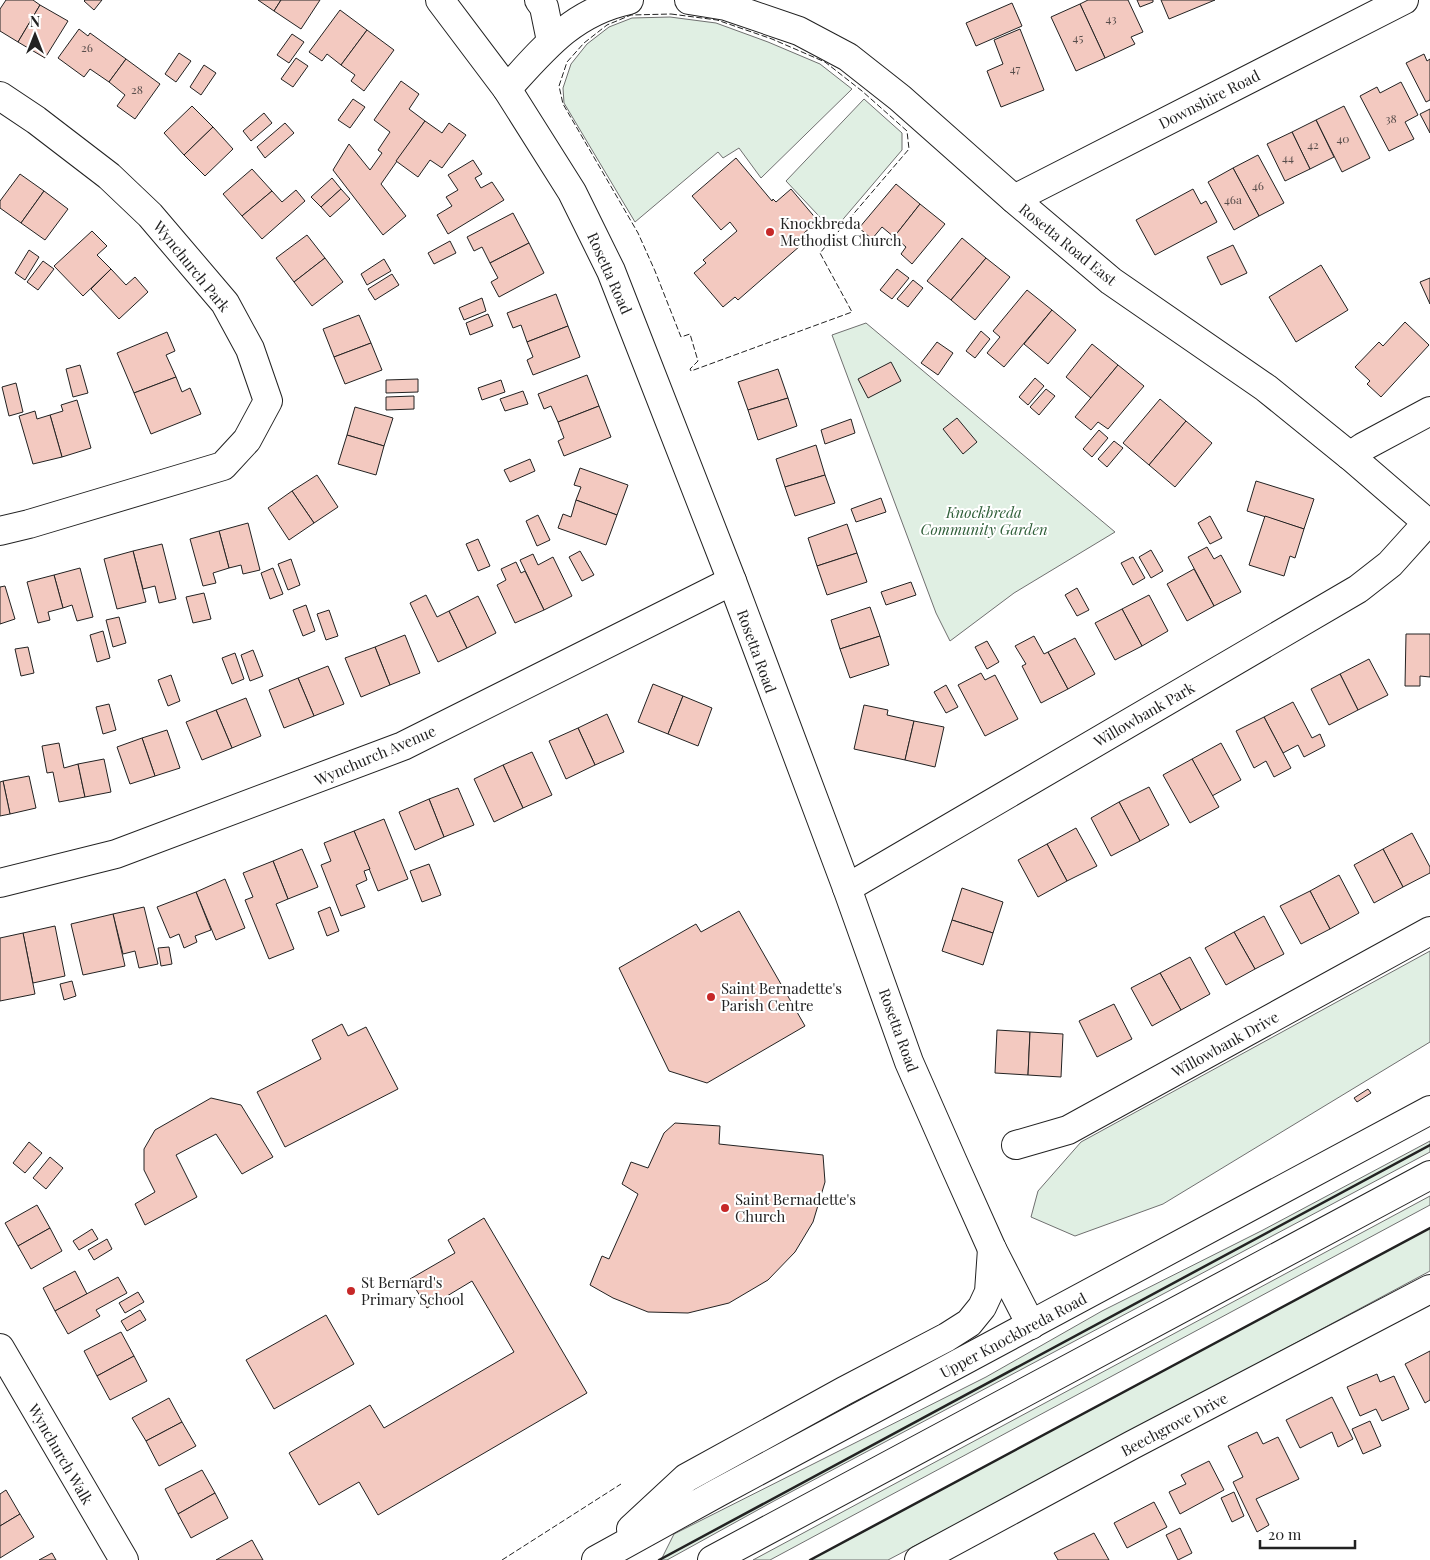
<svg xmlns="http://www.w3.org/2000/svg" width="1430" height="1560" font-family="'Playfair Display',serif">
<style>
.green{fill:#e0efe3;stroke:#6f6f6f}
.building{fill:#f3c9c0;stroke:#222}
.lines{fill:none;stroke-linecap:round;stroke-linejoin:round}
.minor-casing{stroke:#222;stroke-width:30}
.highway-casing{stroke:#222;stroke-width:30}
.minor{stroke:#fff;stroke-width:28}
.highway{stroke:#fff;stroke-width:28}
.fence{stroke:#222;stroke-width:1;stroke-dasharray:6 2.5;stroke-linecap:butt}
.wall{stroke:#222;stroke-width:2.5}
.poi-dot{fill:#c62828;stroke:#fff;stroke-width:2}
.labels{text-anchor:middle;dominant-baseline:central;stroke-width:4;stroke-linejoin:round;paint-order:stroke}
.number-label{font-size:12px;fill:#564c4a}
.street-label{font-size:15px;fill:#222;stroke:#fff}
.poi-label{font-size:15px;fill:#222;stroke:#fff;text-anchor:start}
.park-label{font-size:15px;font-style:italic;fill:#2f5e38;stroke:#fff}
</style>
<rect width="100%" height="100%" fill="#fff"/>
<g class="green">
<path d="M670,17L716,23L768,42L820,64L852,89L761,178L739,148L723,158L718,152L635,222L564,103L563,88L571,64L587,44L609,27L632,18Z"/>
<path d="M864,99L902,133V150L833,231L786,181Z"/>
<path d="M866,323L1115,532L1014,593L950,641L936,613L832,335Z"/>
<path d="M1430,951V1042L1163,1204L1075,1236L1031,1217L1038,1191L1081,1142Z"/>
<path d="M1430,1141V1152L774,1501L667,1560H661L674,1534L986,1377L1102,1311L1263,1230Z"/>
<path d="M1430,1196V1205L770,1560H753Z"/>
<path d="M1430,1228V1271L1025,1488L888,1560H810Z"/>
</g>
<g class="building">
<path d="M6,0H33L40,5L18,42L0,31V9Z"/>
<path d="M85,0H102L94,10L84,1Z"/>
<path d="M258,0H281L274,11Z"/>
<path d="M281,0H320L301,29L274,11Z"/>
<path d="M1088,0H1128L1143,32L1131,37L1135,44L1105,58L1080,4Z"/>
<path d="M1137,0H1153V2L1140,7Z"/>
<path d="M1161,0H1215L1169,19Z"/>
<path d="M1012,3L1022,26L976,46L966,23Z"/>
<path d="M1080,4L1105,58L1076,71L1051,17Z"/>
<path d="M40,5L68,21L45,58L18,42Z"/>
<path d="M340,10L367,30L341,65L327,54L322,61L309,52Z"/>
<path d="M79,29L88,36L90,33L126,59L109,82L90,69L84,77L58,58Z"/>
<path d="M1020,29L1044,90L1001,107L987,71L1003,64L994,40Z"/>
<path d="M367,30L394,50L364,91L351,81L355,75L341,65Z"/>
<path d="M292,34L304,42L289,63L277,55Z"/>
<path d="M179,53L191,61L176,82L165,74Z"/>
<path d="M1424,54L1427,61L1430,59V100L1426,102L1406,63Z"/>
<path d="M296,58L308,66L293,87L281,79Z"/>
<path d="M126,59L160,84L135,119L117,106L125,95L109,82Z"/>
<path d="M204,65L216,73L201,95L190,87Z"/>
<path d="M401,81L419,94L409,109L425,121L381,184L406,216L383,235L333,170L349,144L370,170L382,153L378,150L390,132L374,120Z"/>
<path d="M1401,82L1418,115L1405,122L1414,139L1389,151L1360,96L1377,87L1380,93Z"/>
<path d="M353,99L365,107L350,128L338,120Z"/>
<path d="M192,106L213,127L184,155L164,133Z"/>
<path d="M1344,106L1370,158L1342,172L1316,120Z"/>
<path d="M1430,109V133L1420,114Z"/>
<path d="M264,113L272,123L251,141L243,131Z"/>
<path d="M1316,120L1334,157L1310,169L1292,132Z"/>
<path d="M425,121L442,133L449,123L466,135L442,168L430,160L418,177L396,161Z"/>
<path d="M285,123L294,133L265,158L257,147Z"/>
<path d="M213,127L233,149L205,176L184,155Z"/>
<path d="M1292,132L1310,169L1285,181L1267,144Z"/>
<path d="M1258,155L1284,203L1259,216L1233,168Z"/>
<path d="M736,158L772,201L773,199L776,202L791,189L818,221L804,233L808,239L738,300L735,297L723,307L694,273L706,263L703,260L737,231L730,222L721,230L692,196Z"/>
<path d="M473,160L482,174L475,178L481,188L492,182L504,200L448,234L437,215L452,206L446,197L458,190L448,175Z"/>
<path d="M1233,168L1259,216L1234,230L1208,182Z"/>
<path d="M252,169L272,191L242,216L223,194Z"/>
<path d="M20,174L44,191L21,223L0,208V201Z"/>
<path d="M332,178L341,189L321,207L311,197Z"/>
<path d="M896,184L920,204L894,237L882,227L872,239L859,228Z"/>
<path d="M341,189L350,199L330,217L321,207Z"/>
<path d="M1193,189L1201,204L1206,201L1217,222L1155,255L1136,220Z"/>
<path d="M296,190L305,201L262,239L242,216L272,191L282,202Z"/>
<path d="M44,191L68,209L45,240L21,223Z"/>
<path d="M920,204L945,224L912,264L901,254L906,247L894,237Z"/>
<path d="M513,213L529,243L490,263L482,247L474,251L467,237Z"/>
<path d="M92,231L107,246L97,255L111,269L83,296L54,266Z"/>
<path d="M307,235L325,258L294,282L276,258Z"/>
<path d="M962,238L986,258L951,300L927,281Z"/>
<path d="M450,241L456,253L434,264L428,253Z"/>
<path d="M529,243L544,273L499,297L491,282L498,278L490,263Z"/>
<path d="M1233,245L1247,273L1221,285L1207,257Z"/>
<path d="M29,250L39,257L25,280L15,273Z"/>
<path d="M325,258L343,282L312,306L294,282Z"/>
<path d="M986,258L1010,277L975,320L951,300Z"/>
<path d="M384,259L391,271L367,285L361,274Z"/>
<path d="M43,261L54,269L38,290L27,282Z"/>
<path d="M1321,265L1348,310L1296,342L1269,297Z"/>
<path d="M111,269L126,285L135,277L148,292L119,319L91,289Z"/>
<path d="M897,269L909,278L892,299L880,290Z"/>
<path d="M392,274L399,285L375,300L368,289Z"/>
<path d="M1430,278V304L1420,282Z"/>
<path d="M913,280L923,288L908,307L897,299Z"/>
<path d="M1027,290L1052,310L1004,367L987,353L1000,337L993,331Z"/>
<path d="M556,294L568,326L527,342L521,325L513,328L507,313Z"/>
<path d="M482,298L486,311L464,320L459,308Z"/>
<path d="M1052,310L1076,330L1048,364L1024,344Z"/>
<path d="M488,314L493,326L470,335L466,323Z"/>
<path d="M359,315L371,343L334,357L323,329Z"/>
<path d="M1405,322L1429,345L1381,397L1367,384L1370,381L1355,367L1379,342L1383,346Z"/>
<path d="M568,326L580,357L533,375L527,360L533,357L527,342Z"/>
<path d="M981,331L990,339L975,358L966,351Z"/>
<path d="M167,332L175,351L166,355L176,377L134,393L117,353Z"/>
<path d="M937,342L953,353L938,375L921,363Z"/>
<path d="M371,343L382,370L345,384L334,357Z"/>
<path d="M1092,344L1118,365L1091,398L1066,377Z"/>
<path d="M891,362L901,381L868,398L858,379Z"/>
<path d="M80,365L88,393L73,397L66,369Z"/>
<path d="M1118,365L1144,386L1108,429L1098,422L1091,430L1075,417Z"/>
<path d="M778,369L788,398L748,410L738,382Z"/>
<path d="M587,375L599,406L558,422L551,406L544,409L538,394Z"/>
<path d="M176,377L182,392L190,388L201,414L151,434L134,393Z"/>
<path d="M1035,378L1044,386L1028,405L1019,397Z"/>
<path d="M418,379V392L386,393V380Z"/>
<path d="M501,380L505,392L482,400L478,388Z"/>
<path d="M16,383L23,412L9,416L2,387Z"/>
<path d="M1046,389L1055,396L1039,415L1030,407Z"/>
<path d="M523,391L528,404L505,411L500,399Z"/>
<path d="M414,396V409L386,410V397Z"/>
<path d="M788,398L797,426L758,440L748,410Z"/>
<path d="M1160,399L1186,421L1149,465L1123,443Z"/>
<path d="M77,400L91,448L62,457L50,415L63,411L61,405Z"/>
<path d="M599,406L611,437L564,456L558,441L564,438L558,422Z"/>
<path d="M355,407L393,418L384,446L347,435Z"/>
<path d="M35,411L37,419L50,415L62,457L33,464L19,416Z"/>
<path d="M957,418L977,442L963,454L943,429Z"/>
<path d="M851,419L855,433L825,444L821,430Z"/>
<path d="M1186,421L1212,443L1175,487L1149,465Z"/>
<path d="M1099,430L1108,438L1092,457L1083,449Z"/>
<path d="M347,435L384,446L376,475L338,464Z"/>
<path d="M1114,441L1123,448L1107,467L1098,459Z"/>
<path d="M816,445L825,475L785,487L776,459Z"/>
<path d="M530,459L535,471L510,482L504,470Z"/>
<path d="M580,468L628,485L617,515L576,500L581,487L574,485Z"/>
<path d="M317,475L338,507L314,523L292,491Z"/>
<path d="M825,475L835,503L795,516L785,487Z"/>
<path d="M1256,481L1314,499L1304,529L1247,511Z"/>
<path d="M292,491L314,523L289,540L268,508Z"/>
<path d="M881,498L886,512L856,522L851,509Z"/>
<path d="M576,500L617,515L606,545L558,528L563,514L571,517Z"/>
<path d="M538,515L550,540L537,546L526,521Z"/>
<path d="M1210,516L1222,538L1210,544L1198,523Z"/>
<path d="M1265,516L1304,529L1295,558L1290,556L1284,576L1249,565Z"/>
<path d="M248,523L260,570L243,574L241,565L229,568L219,531Z"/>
<path d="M847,524L857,553L817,566L808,538Z"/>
<path d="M219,531L229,568L213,573L216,583L203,586L190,539Z"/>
<path d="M478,539L490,566L478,571L466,544Z"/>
<path d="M162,544L176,599L159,603L155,586L143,589L133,551Z"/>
<path d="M1207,547L1214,559L1221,555L1241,592L1214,606L1188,557Z"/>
<path d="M1151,550L1163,571L1151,578L1139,557Z"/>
<path d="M133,551L146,602L117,609L104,559Z"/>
<path d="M580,551L594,575L582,581L569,557Z"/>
<path d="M857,553L867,582L827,595L817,566Z"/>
<path d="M533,554L538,565L553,557L572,596L544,610L520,560Z"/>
<path d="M1133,557L1145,578L1133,585L1121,563Z"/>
<path d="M291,559L300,585L288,590L278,564Z"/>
<path d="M516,562L521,573L525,571L544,610L515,623L497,585L506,580L501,569Z"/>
<path d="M80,568L93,617L77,621L72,605L63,608L54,575Z"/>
<path d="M273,568L283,594L270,599L261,573Z"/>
<path d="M1194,569L1214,606L1187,621L1167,584Z"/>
<path d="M54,575L63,608L48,612L50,620L38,623L27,582Z"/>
<path d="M911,582L916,595L886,605L881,592Z"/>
<path d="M5,586L15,619L0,624V587Z"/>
<path d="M1077,588L1089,610L1077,616L1065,595Z"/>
<path d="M204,593L211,619L193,623L186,597Z"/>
<path d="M426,595L437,617L449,611L467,648L438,662L410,603Z"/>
<path d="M1149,595L1168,631L1142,646L1122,609Z"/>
<path d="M478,596L496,633L467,648L449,611Z"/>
<path d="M306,605L315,631L303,636L293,610Z"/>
<path d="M870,607L880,636L840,649L831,620Z"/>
<path d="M1122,609L1142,646L1115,660L1095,623Z"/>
<path d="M329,610L338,636L326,640L317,614Z"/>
<path d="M119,617L126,643L113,647L106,620Z"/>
<path d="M103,631L110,658L97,662L90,635Z"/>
<path d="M1406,634H1430V677L1420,676V686H1405Z"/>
<path d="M405,635L420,673L390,685L375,647Z"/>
<path d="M880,636L889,665L850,678L840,649Z"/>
<path d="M1034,636L1044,654L1048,652L1068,689L1041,703L1022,666L1026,664L1015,646Z"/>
<path d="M1075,638L1095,674L1068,689L1048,652Z"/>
<path d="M987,641L999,662L987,669L975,647Z"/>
<path d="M28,647L34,673L21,676L15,649Z"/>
<path d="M375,647L390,685L361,697L345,658Z"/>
<path d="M253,650L263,676L250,681L241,655Z"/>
<path d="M235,653L244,679L232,684L222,658Z"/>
<path d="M1369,659L1388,695L1358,710L1340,674Z"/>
<path d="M328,666L344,704L314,716L298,678Z"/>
<path d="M981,673L985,680L995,675L1018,719L985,736L958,685Z"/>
<path d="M1340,674L1358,710L1329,725L1311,689Z"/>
<path d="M171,675L180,701L168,706L158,680Z"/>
<path d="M298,678L314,716L284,728L269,690Z"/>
<path d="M653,684L683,696L668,734L638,722Z"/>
<path d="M946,685L958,707L946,713L934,692Z"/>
<path d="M683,696L712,708L698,746L668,734Z"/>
<path d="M246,698L261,736L232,748L216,710Z"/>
<path d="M1293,702L1312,738L1320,734L1325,746L1304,757L1298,745L1283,753L1264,717Z"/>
<path d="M109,704L116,730L103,734L96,707Z"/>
<path d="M864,705L888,710L887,715L914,721L905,760L854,749Z"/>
<path d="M216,710L232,748L202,760L186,722Z"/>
<path d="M607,714L624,752L595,765L578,728Z"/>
<path d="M1264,717L1291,768L1274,777L1266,761L1254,768L1236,731Z"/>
<path d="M914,721L944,727L935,767L905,760Z"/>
<path d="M578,728L595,765L566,779L549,741Z"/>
<path d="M167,730L180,768L155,776L142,738Z"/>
<path d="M142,738L155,776L130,784L117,747Z"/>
<path d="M59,743L64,768L78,764L85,797L59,802L53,772L47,773L42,746Z"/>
<path d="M1221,743L1241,780L1212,796L1192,759Z"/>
<path d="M532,752L552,795L523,808L503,765Z"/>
<path d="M104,759L111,792L85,797L78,764Z"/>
<path d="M1192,759L1219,807L1190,823L1163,775Z"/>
<path d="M503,765L523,808L494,822L474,779Z"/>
<path d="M29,776L36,808L10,814L3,781Z"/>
<path d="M3,781L10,814L0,816V782Z"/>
<path d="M1149,787L1169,825L1140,841L1119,802Z"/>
<path d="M458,788L474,825L444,837L429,799Z"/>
<path d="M429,799L444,837L415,850L399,812Z"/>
<path d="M1119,802L1140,841L1111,856L1091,818Z"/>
<path d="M384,819L408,879L378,891L354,831Z"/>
<path d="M1076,828L1097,866L1067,881L1047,844Z"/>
<path d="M354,831L370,869L364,871L367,880L356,885L365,907L341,916L321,865L331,861L324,843Z"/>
<path d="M1412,833L1430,867V873L1403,887L1383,849Z"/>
<path d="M1047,844L1067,881L1038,897L1018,860Z"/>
<path d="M302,849L318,887L288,899L273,861Z"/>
<path d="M1383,849L1403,887L1374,903L1354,865Z"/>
<path d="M273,861L288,899L276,904L294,949L269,959L245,900L253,897L243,873Z"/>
<path d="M429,864L441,895L422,902L410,871Z"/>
<path d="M1339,875L1359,913L1330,929L1310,891Z"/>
<path d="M225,879L245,928L216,940L196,892Z"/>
<path d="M962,888L1003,902L993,933L952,920Z"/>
<path d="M1310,891L1330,929L1301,944L1280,906Z"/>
<path d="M196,892L211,930L195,936L197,942L184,948L179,934L170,938L157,907Z"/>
<path d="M144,907L158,964L139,968L135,951L123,954L113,914Z"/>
<path d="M330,907L339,931L327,936L318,912Z"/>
<path d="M739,911L805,1026L707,1083L669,1071L619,968L696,924L701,932Z"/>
<path d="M113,914L125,966L83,975L71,924Z"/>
<path d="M1264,916L1284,954L1255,969L1234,932Z"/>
<path d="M952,920L993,933L983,965L942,951Z"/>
<path d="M55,926L65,976L33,983L23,933Z"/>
<path d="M1234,932L1255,969L1226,985L1205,948Z"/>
<path d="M23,933L35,994L0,1001V938Z"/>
<path d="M169,947L172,964L161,966L158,948Z"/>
<path d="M1190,957L1210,994L1181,1010L1160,973Z"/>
<path d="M1160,973L1181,1010L1152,1026L1131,988Z"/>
<path d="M72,981L76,996L64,1000L60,984Z"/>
<path d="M1114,1004L1132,1039L1097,1057L1079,1021Z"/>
<path d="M342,1024L348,1036L366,1027L398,1089L285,1147L257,1092L321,1059L312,1040Z"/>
<path d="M997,1030L1030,1032L1028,1075L995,1073Z"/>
<path d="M1030,1032L1063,1034L1061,1077L1028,1075Z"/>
<path d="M1368,1089L1371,1093L1357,1102L1354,1098Z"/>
<path d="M211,1098L241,1105L273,1157L242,1174L216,1134L176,1155L197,1197L145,1225L135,1204L155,1192L144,1170V1149L155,1130Z"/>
<path d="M675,1123L720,1126L719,1144L823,1155L825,1182L813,1222L795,1252L768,1280L729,1303L688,1313L648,1312L613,1298L590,1285L602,1256L609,1259L638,1194L622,1184L631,1162L648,1168L664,1133Z"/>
<path d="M29,1142L42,1153L25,1173L13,1163Z"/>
<path d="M50,1157L63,1168L46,1189L33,1178Z"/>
<path d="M37,1205L50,1228L18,1246L5,1223Z"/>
<path d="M484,1218L587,1393L378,1515L359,1482L319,1505L289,1453L370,1405L384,1428L514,1352L472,1281L427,1308L410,1279L455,1253L448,1240Z"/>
<path d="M50,1228L62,1251L31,1269L18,1246Z"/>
<path d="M92,1229L98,1239L79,1250L73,1241Z"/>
<path d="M107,1239L112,1249L94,1260L88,1250Z"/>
<path d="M75,1271L87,1294L55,1311L43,1288Z"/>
<path d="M118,1277L127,1293L96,1310L100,1316L68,1334L55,1311Z"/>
<path d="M138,1292L144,1302L125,1313L119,1303Z"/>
<path d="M140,1310L146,1320L127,1331L121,1321Z"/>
<path d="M326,1315L354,1364L274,1409L246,1360Z"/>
<path d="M121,1332L134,1356L97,1376L84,1351Z"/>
<path d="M1430,1351V1400L1425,1403L1405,1364Z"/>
<path d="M134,1356L147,1381L110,1400L97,1376Z"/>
<path d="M1377,1374L1380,1382L1394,1376L1409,1409L1382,1421L1376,1409L1360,1416L1347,1387Z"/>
<path d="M1332,1397L1353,1439L1338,1447L1332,1432L1300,1448L1286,1420Z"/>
<path d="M169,1398L182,1422L146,1441L132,1418Z"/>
<path d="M1370,1421L1381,1446L1363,1454L1352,1429Z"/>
<path d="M182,1422L196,1446L159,1466L146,1441Z"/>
<path d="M1257,1432L1263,1444L1278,1437L1299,1479L1256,1499L1269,1525L1257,1532L1233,1482L1243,1477L1228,1446Z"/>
<path d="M1209,1461L1224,1490L1180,1514L1169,1492L1186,1484L1181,1475Z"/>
<path d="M202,1470L215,1493L178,1514L165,1489Z"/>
<path d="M6,1490L20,1514L0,1526V1494Z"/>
<path d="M1234,1492L1244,1516L1232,1522L1221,1498Z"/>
<path d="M215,1493L228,1518L191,1538L178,1514Z"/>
<path d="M1154,1502L1167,1527L1127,1548L1114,1523Z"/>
<path d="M20,1514L34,1537L0,1558V1526Z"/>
<path d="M1180,1528L1192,1553L1178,1560L1166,1535Z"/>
<path d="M1094,1533L1109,1560H1058L1054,1553Z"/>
<path d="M252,1540L263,1560H216Z"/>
<path d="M52,1553L56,1560H39Z"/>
</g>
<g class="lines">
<defs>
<g id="minor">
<path d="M440,0L507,89L572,192L611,271L732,581L847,888L909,1062L953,1162L992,1249L1031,1325"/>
<path d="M539,0L544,7L551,41"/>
<path d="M689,0L726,6L799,31L848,57L900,98L1014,199L1111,281L1266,388L1350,456L1430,525"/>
<path d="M507,89C544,48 573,12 629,0"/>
<path d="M0,96L36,120L109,176L150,215L225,303L250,349L268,401L247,440L223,466L29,524L0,531"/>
<path d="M1014,199L1404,0"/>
<path d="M1350,456L1363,447L1430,411"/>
<path d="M0,883L116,854L403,746L732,581"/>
<path d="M847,888L1358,589L1390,564L1427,523"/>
<path d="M1016,1145L1068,1130L1430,931"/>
<path d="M0,1348L124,1560"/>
<path d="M919,1560L1132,1445L1430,1289"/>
</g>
<g id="highway">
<path d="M631,1529L686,1478L844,1391L947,1337L969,1323L982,1307L989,1292L992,1249"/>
<path d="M596,1560L719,1492L1430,1110"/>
<path d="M712,1560L1430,1175"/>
</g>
</defs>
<use href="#minor" class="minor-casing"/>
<use href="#highway" class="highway-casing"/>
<use href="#minor" class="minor"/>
<use href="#highway" class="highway"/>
<g class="fence">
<path d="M671,14L717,20L772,39L825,62L862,91L907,131L909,149L820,253L852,312L691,371L690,369L698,361L690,334L681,337L655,271L638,233L563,104L559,86L567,62L584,43L607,25L631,15Z"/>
<path d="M502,1560L621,1484"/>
</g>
<g class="wall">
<path d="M659,1560L1430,1145"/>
<path d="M810,1560L1430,1228"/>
</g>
</g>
<g class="poi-dot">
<circle cx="770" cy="232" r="5"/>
<circle cx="711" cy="997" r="5"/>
<circle cx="725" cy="1208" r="5"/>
<circle cx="351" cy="1291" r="5"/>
</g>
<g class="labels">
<g class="number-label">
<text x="1111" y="18">43</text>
<text x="1078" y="37">45</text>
<text x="87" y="47">26</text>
<text x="1015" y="68">47</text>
<text x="137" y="89">28</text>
<text x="1391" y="118">38</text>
<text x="1343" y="138">40</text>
<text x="1313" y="144">42</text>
<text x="1288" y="157">44</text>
<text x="1258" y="185">46</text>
<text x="1233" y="199">46a</text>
</g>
<g class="street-label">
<text transform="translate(1209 99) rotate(-27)">Downshire Road</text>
<text transform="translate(1068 244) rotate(39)">Rosetta Road East</text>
<text transform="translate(192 266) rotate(51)">Wynchurch Park</text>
<text transform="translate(610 273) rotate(66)">Rosetta Road</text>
<text transform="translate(757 651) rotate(70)">Rosetta Road</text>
<text transform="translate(1144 714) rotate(-30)">Willowbank Park</text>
<text transform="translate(375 755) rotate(-23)">Wynchurch Avenue</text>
<text transform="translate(899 1030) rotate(70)">Rosetta Road</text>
<text transform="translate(1225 1044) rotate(-29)">Willowbank Drive</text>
<text transform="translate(1013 1335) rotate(-28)">Upper Knockbreda Road</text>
<text transform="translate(1174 1424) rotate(-28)">Beechgrove Drive</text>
<text transform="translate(61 1454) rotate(60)">Wynchurch Walk</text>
</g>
<g class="poi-label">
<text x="780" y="223">Knockbreda<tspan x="780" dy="17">Methodist Church</tspan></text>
<text x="721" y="988">Saint Bernadette's<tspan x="721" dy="17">Parish Centre</tspan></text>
<text x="735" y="1199">Saint Bernadette's<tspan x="735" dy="17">Church</tspan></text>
<text x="361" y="1282">St Bernard's<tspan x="361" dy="17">Primary School</tspan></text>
</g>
<g class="park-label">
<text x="984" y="512">Knockbreda<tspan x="984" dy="17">Community Garden</tspan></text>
</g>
</g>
<g transform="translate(35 35)" stroke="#ffffff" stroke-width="4" paint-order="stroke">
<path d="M0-4L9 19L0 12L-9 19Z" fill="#222222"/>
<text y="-8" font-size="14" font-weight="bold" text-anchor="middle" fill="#222222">N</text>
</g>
<path d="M1260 1540v8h95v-8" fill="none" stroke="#222222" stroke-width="2.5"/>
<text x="1268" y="1540" font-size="15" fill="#222222" stroke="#ffffff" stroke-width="4" paint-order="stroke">20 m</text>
</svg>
